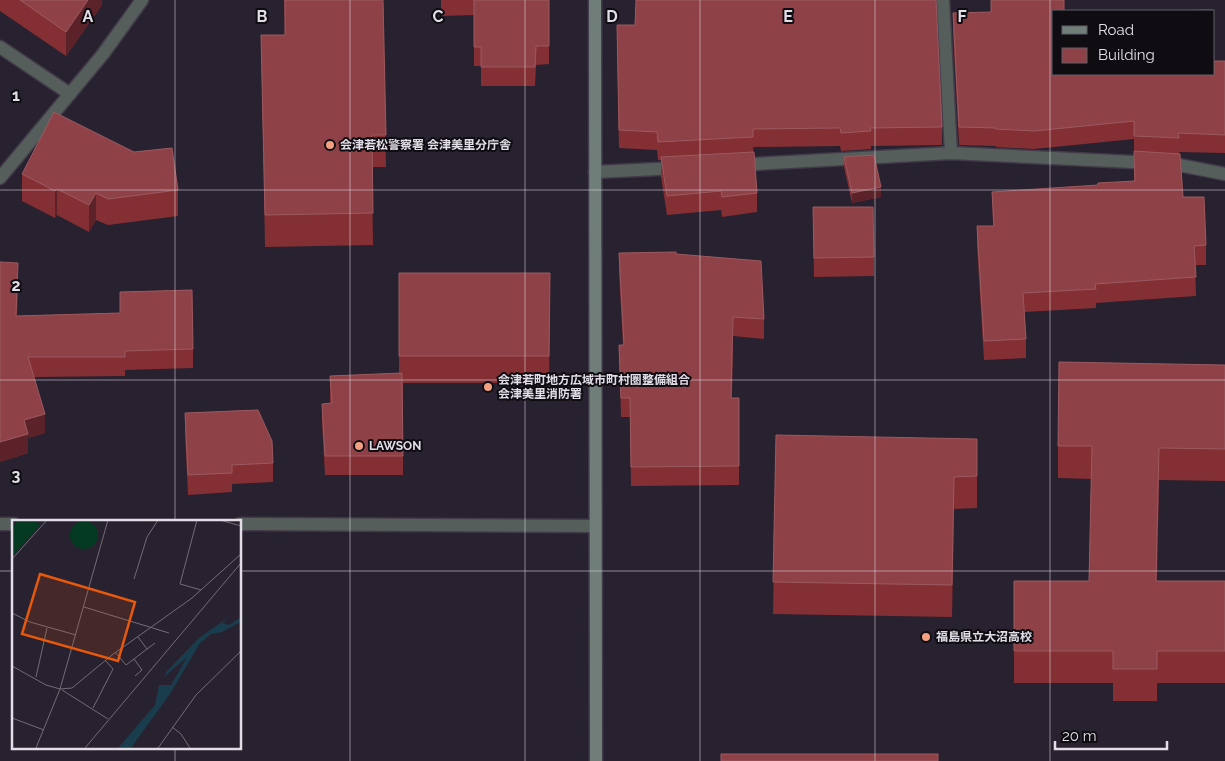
<svg xmlns="http://www.w3.org/2000/svg" width="1225" height="761" font-family="Raleway,'Noto Sans JP',sans-serif">
<style>
.lines{fill:none;stroke-linecap:round;stroke-linejoin:round}
.street-casing{stroke:#423b49;stroke-width:15}
.secondary-casing{stroke:#423b49;stroke-width:15}
.street{stroke:#555e5a;stroke-width:12}
.secondary{stroke:#707e79;stroke-width:12}
.wall{fill:#842f34}
.shaded-wall{fill:#5b222a}
.building{fill:#8e4247;stroke:#9b5a60}
.grid{fill:none;stroke:#e2dde6;stroke-width:1;stroke-opacity:0.55}
.poi-dot{fill:#f2a07f;stroke:#0f0c12;stroke-width:2}
.labels{text-anchor:middle;dominant-baseline:central;stroke-width:4;stroke-linejoin:round;paint-order:stroke}
.poi-label{font-size:12px;font-weight:bold;fill:#e2dde6;stroke:#0f0c12;text-anchor:start}
.inset-road{fill:none;stroke:#726c78;stroke-width:1}
.view{fill:#e8590c;fill-opacity:0.15;stroke:#e8590c;stroke-width:2.5}
.inset-edge{fill:none;stroke:#e2dde6;stroke-width:2.5}
.grid-label{font-size:16px;text-anchor:middle;font-weight:bold;fill:#e2dde6;stroke:#0f0c12;stroke-width:4;stroke-linejoin:round;paint-order:stroke}
</style>
<rect width="100%" height="100%" fill="#28212f"/>
<g class="lines">
<defs>
<g id="street">
<path d="M943,0L951,153"/>
<path d="M0,47L70,94"/>
<path d="M737,165L951,153L1174,164L1225,174"/>
<path d="M595,172L678,168"/>
<path d="M0,178L103,54L142,0"/>
<path d="M0,524H14"/>
<path d="M240,524L595,526"/>
</g>
<path id="secondary" d="M595,0L596,761"/>
</defs>
<use href="#street" class="street-casing"/>
<use href="#secondary" class="secondary-casing"/>
<use href="#street" class="street"/>
<use href="#secondary" class="secondary"/>
</g>
<g class="wall">
<path d="M0,0H102V5L66,56L0,11Z"/>
<path d="M284,0H383L386,167H372L373,245L265,247L261,35H285Z"/>
<path d="M441,0H549V64L536,65L535,86H481V66H474V15L441,16Z"/>
<path d="M991,12L1054,74L1225,61V153L1179,152L1183,197L1206,245V265H1195L1196,296L1096,303V308L1024,312L1026,339V358L984,360L977,246V226H993L992,192L1098,185L1134,181V139L1034,149L996,147V146L959,145L953,31V13Z"/>
<path d="M635,25L942,127V145L871,146V149L841,151L840,146L753,147L757,193V212L722,217L721,210L667,215L661,177V160H658L657,150L619,148L617,43Z"/>
<path d="M844,157L881,197L852,203L844,167Z"/>
<path d="M22,174L178,190V216L108,225L96,220L89,232L57,215L55,218L22,201Z"/>
<path d="M813,227L874,257V276L814,277Z"/>
<path d="M619,253L676,254L764,319V339L733,336L732,398H739V485L631,486L630,417H621L619,345H623L619,272Z"/>
<path d="M0,262L18,282L17,316L120,313V292L193,349V368L125,370V376L33,377L45,433L28,438V453L0,462Z"/>
<path d="M399,273L550,300L549,383H403V475H325L322,423V404L330,403V376L399,373Z"/>
<path d="M1225,365V481L1159,480L1157,581H1225V683H1157V701H1113V683H1014V581H1089L1091,479L1058,478V446Z"/>
<path d="M185,413L273,463V482L232,484V492L188,495L185,433Z"/>
<path d="M776,435L977,476V508L954,509L952,617L773,614Z"/>
</g>
<g class="shaded-wall">
<path d="M88,0H102V5L66,56V32Z"/>
<path d="M881,187V197L852,203V193Z"/>
<path d="M57,189V215L55,218V191Z"/>
<path d="M96,193V220L89,232V205Z"/>
<path d="M18,263V282L16,335V316Z"/>
<path d="M550,273V300L549,383V356Z"/>
<path d="M733,317V336L731,417V398Z"/>
<path d="M45,414V433L28,438V453L0,462V442L24,420Z"/>
<path d="M1159,448V480L1156,613V581Z"/>
<path d="M954,477V509L952,617V585Z"/>
</g>
<g class="building">
<path d="M20,0H88L66,32Z"/>
<path d="M285,0H383L386,135H372L373,213L265,215L261,35H285Z"/>
<path d="M474,0H549V46H536L535,67H481V47H474Z"/>
<path d="M636,0H936L942,127L870,128L871,131L841,133L840,128L753,129V137L658,142L657,132L619,130L617,25H635Z"/>
<path d="M991,0H1064V11H1054V74H1214V61H1225V135L1178,133L1179,138L1134,136V121L1034,131L996,129V128L959,127L953,13L991,12Z"/>
<path d="M1212,10V11H1172Z"/>
<path d="M54,112L134,152L172,148L178,190L108,199L96,193L89,205L57,189L55,191L22,174Z"/>
<path d="M1134,151L1180,154L1183,197H1204L1206,245L1194,246L1196,277L1095,284L1096,289L1023,293L1026,339L984,341L977,226H994L992,192L1098,185V183L1135,181Z"/>
<path d="M754,152L757,193L722,197L721,191L667,196L661,157Z"/>
<path d="M874,155L881,187L852,193L844,157Z"/>
<path d="M813,207H873L874,257L814,258Z"/>
<path d="M676,252V254L761,261L764,319L733,317L731,398H739V466L631,467L630,398H621L619,345H624L619,253Z"/>
<path d="M0,262L18,263L16,316L120,313V292L192,290L193,349L125,351V357H28L45,414L24,420L28,434L0,442Z"/>
<path d="M399,273H550L549,356H399Z"/>
<path d="M1059,362L1225,365V449L1159,448L1156,581H1225V651H1157V669H1113V651H1014V581H1089L1092,446H1058Z"/>
<path d="M402,373L403,456H325L322,404L332,403L330,376Z"/>
<path d="M258,410L272,441L273,463L232,465V473L188,475L185,413Z"/>
<path d="M776,435L977,439V476L954,477L952,585L773,582Z"/>
<rect x="721" y="754" width="217" height="7"/>
</g>
<path class="grid" d="M175,0V521M350,0V761M525,0V761M700,0V761M875,0V761M1050,0V761M0,190H1225M0,380H1225M0,571H14M240,571H1225M175,747V761"/>
<g class="poi-dot">
<circle cx="330" cy="145" r="5"/>
<circle cx="488" cy="387" r="5"/>
<circle cx="359" cy="446" r="5"/>
<circle cx="926" cy="637" r="5"/>
</g>
<g class="labels">
<g class="poi-label">
<text x="340" y="145">会津若松警察署 会津美里分庁舎</text>
<text x="498" y="380">会津若町地方広域市町村圏整備組合<tspan x="498" dy="14">会津美里消防署</tspan></text>
<text x="369" y="446">LAWSON</text>
<text x="936" y="637">福島県立大沼高校</text>
</g>
</g>
<g transform="translate(12 520)">
<rect width="229" height="229" fill="#28212f"/>
<path d="M6,0H22L28,5L0,37V8ZM58 15a14 14 0 1 1 28 0a14 14 0 1 1-28 0Z" fill="#043a21"/>
<path d="M218,96L210,103L217,105L229,97V102L210,112L199,114L188,123L158,174L119,228H106L143,185L147,165H159L175,137L152,157L154,152L187,118Z" fill="#193d4d"/>
<path class="inset-road" d="M185,0L168,64L189,70M208,0L229,6M0,39L35,0M122,59L135,17L146,0M72,87L157,113M0,93L18,102L64,115M126,117L135,129M103,132L114,145L143,123M122,139L130,150L123,156M0,146L34,165L48,169L60,168L100,135L180,78L229,34M24,157L35,108M50,170L96,199M81,188L101,149L93,140M0,198L32,210M160,207L169,214L178,228M24,228L48,169L96,0M73,228L229,43M146,228L184,175L229,131"/>
<path class="view" d="M28,54L123,82L106,141L10,114Z"/>
<rect width="229" height="229" class="inset-edge"/>
</g>
<g class="grid-label">
<text x="88" y="22">A</text>
<text x="262" y="22">B</text>
<text x="438" y="22">C</text>
<text x="612" y="22">D</text>
<text x="788" y="22">E</text>
<text x="962" y="22">F</text>
<text x="16" y="101">1</text>
<text x="16" y="291">2</text>
<text x="16" y="481">3</text>
</g>
<rect x="1052" y="10" width="162" height="65" fill="#0f0c12" stroke="#636067"/>
<rect x="1062" y="26" width="25" height="8" fill="#707e79" stroke="#636067"/>
<text x="1098" y="35" font-size="15" fill="#e2dde6">Road</text>
<rect x="1062" y="48" width="25" height="15" fill="#8e4247" stroke="#636067"/>
<text x="1098" y="60" font-size="15" fill="#e2dde6">Building</text>
<path d="M1055 741v8h112v-8" fill="none" stroke="#e2dde6" stroke-width="2.5"/>
<text x="1062" y="741" font-size="15" fill="#e2dde6" stroke="#0f0c12" stroke-width="4" paint-order="stroke">20 m</text>
</svg>
